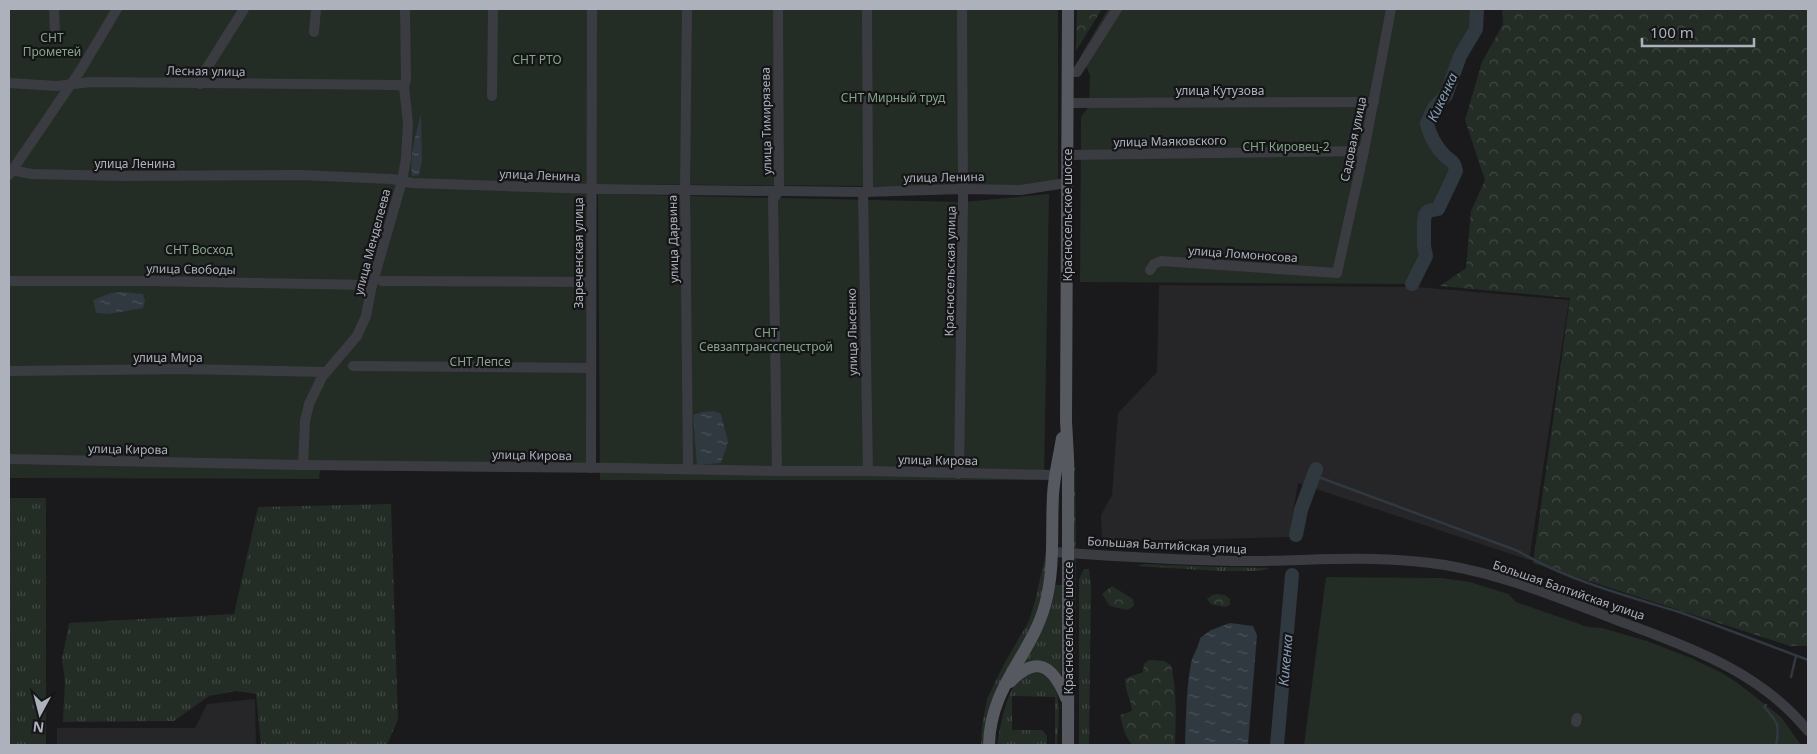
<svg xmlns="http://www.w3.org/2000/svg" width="1817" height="754" font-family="'Noto Sans',sans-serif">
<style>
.built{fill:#262629}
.grass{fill:url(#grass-tufts)}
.forest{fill:url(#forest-crowns)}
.green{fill:#242c26}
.water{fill:url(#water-ripples)}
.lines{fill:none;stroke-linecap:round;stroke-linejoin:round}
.stream{stroke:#303840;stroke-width:2.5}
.river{stroke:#303840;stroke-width:14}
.minor{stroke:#3b3c41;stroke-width:10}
.major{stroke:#575960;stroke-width:12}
.labels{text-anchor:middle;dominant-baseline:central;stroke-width:4.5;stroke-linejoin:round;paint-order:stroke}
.park-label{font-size:12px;fill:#85a589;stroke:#151517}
.street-label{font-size:12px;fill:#adb1bb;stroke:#151517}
.water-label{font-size:14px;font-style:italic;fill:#869cb4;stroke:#151517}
</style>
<defs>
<pattern id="grass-tufts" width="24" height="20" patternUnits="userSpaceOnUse" patternTransform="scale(1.25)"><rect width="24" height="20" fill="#242c26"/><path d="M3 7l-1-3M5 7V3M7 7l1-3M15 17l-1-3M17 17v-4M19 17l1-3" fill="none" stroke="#414844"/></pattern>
<pattern id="forest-crowns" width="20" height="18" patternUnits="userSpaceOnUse" patternTransform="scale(1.25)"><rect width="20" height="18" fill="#242c26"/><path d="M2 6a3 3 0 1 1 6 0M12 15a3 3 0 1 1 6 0" fill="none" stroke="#414844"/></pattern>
<pattern id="water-ripples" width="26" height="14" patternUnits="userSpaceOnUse" patternTransform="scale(1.25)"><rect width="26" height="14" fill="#303840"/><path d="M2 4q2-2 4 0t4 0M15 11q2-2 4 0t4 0" fill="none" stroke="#4b525a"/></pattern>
</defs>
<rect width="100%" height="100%" fill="#1a1a1c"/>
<g class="built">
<path d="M1159,285L1417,287L1569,300L1529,560L1298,483L1289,537L1102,542L1101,515L1112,495L1118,413L1157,372Z"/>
<path d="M255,699L256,745H57V728H195L207,704Z"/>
</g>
<g class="grass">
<path d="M1071,461H1075L1076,548L1074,745H1072Z"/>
<rect x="9" y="498" width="37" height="247"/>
<path d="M391,504L398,719L387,745H261L256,694L236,691L209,696L174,721L63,722L65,681L62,659L69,623L234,614L258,507Z"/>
<path d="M1047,548L1046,577L1041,601L985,745H981L982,725L987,699L1004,664L1029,621L1035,601Z"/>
<path d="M1144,564L1220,567L1270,568L1259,571H1220L1136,566Z"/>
<path d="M1084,569H1089L1091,587L1089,745H1079V579Z"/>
<path d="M1055,585H1063L1061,676L1023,664C1038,638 1052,615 1055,585Z"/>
<path d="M1043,672C1065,687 1058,722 1057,745H1055V697L1012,696V730H1042L1047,736V745H997C1001,725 1006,683 1027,674C1031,672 1038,673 1043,672Z"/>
</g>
<g class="forest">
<path d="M1077,9H1102L1076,51Z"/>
<path d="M1502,9H1808V646H1790L1533,563L1570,298L1440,286L1466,268L1471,211L1485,180L1465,120L1482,62L1503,24Z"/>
<path d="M1112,586L1133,599L1134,606L1127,610L1110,606L1102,594Z"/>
<path d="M1217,594L1225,595L1230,599V605L1225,607L1211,604L1207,599L1212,595Z"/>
<path d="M1149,660L1164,661L1171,665C1177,692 1176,718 1175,745H1132L1125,734L1120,715L1132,711C1131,700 1125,691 1125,679C1131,675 1137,675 1143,672L1144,664Z"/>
</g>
<g class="green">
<path d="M9,9H1058V182L1020,187L587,184L589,472L320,470L319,479L9,478Z"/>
<path d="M1108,9H1477L1476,29L1460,56L1446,95L1434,108L1427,123L1433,139L1444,155L1454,162L1456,171L1443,210L1428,211L1425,215L1424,221V246L1426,256L1412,284L1080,282L1081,117L1089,106L1090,75L1081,55Z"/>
<path d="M598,194L963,202L1049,194L1044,480H600Z"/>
<path d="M1326,577L1441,578L1470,582L1508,594L1516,602L1588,627L1602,628L1647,641L1691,658L1722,673L1739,684L1781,717L1801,745H1304Z"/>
</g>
<g class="water">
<path d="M421,114L422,160L419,175L412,176C409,155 416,135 421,114Z"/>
<path d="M123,292L143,294L145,301L143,308L109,314L96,313L93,300L111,293Z"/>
<path d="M714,411L721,414L728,442L721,463L697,465L693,415L702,412Z"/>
<path d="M1230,623L1253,626L1257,635L1248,745H1185C1186,718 1186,690 1191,663C1193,654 1199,647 1200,638L1211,630Z"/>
</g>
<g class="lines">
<g class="stream">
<path d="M1313,475L1518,551C1567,580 1624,595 1679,612C1722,627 1765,644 1808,660"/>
<path d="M1791,677L1796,656"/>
<path d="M1766,705L1764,707C1778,722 1780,726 1776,745"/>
</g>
<g class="river">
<path d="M1412,284L1426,256L1424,246V221L1425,215L1428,211L1438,209L1456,171C1454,160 1451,162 1444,155C1436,147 1429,134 1427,123L1434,108L1446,95L1460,56L1476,29L1477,9"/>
<path d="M1296,535L1301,510L1316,469"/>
<path d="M1277,745L1292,575"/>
</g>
<g class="minor">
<path d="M54,9L55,35"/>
<path d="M687,9L685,189L688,463L689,469"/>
<path d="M867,9L868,192"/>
<path d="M314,32L316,9"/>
<path d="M1067,72H1077L1117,9"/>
<path d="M9,83L57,86L91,82L398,85L404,87"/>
<path d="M200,84L203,74L244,9"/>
<path d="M492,96L493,9"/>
<path d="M1067,103L1374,102"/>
<path d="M1067,155L1364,151"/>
<path d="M12,170L31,174L123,176L300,175L392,179L412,183L596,189L863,192L963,189L1021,190L1066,183"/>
<path d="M9,175L80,71L117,9"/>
<path d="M863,192L868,471"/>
<path d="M1150,270L1154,264L1161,261L1337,273L1364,151L1391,9"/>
<path d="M9,281H148L372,285"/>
<path d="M382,281L591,282"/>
<path d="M353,366L591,368"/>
<path d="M9,371L183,369L326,372"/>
<path d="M9,459L303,465L619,468L777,471H868L1056,475"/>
<path d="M303,465L305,421L309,404L322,377L357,336L366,316L372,285L402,181L406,159L408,123L404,87L406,79L405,9"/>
<path d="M591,468L592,9"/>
<path d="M777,471L773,198L779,192L778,9"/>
<path d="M959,474L963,202L962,9"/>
<path d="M1052,552C1116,556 1181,561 1245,561C1312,561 1378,554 1445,565C1511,576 1573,604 1635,627C1700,651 1764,676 1808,731"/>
<path d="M1576,722L1577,718"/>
</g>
<g class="major">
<path d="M1010,682C1037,654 1053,666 1066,698"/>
<path d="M989,745C990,686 1031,656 1045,605C1055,569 1051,532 1053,495C1054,476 1059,457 1062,438"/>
<path d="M1068,745V457L1066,421L1068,9"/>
</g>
</g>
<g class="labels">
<g class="park-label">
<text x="52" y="37">СНТ<tspan x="52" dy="14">Прометей</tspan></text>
<text x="537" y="59">СНТ РТО</text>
<text x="893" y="97">СНТ Мирный труд</text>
<text x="1286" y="146">СНТ Кировец-2</text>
<text x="199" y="249">СНТ Восход</text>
<text x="766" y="332">СНТ<tspan x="766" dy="14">Севзаптрансспецстрой</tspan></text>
<text x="480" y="361">СНТ Лепсе</text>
</g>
<g class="street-label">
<text transform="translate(206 71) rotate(1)">Лесная улица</text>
<text x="1220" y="90">улица Кутузова</text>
<text transform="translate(766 121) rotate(-91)">улица Тимирязева</text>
<text transform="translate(1353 139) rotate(-78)">Садовая улица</text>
<text transform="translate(1170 141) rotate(-1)">улица Маяковского</text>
<text x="135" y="163">улица Ленина</text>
<text transform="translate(540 175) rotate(2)">улица Ленина</text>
<text transform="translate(944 177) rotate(-1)">улица Ленина</text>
<text transform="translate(1067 215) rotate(-90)">Красносельское шоссе</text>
<text transform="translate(673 239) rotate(-91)">улица Дарвина</text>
<text transform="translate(372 242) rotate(-75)">улица Менделеева</text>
<text transform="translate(578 253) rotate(-90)">Зареченская улица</text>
<text transform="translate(1243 254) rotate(4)">улица Ломоносова</text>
<text transform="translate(191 269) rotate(1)">улица Свободы</text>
<text transform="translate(950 271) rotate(-89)">Красносельская улица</text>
<text transform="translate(852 332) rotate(-91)">улица Лысенко</text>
<text x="168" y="357">улица Мира</text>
<text transform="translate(128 449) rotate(1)">улица Кирова</text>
<text transform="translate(532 455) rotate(1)">улица Кирова</text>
<text transform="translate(938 460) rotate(1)">улица Кирова</text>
<text transform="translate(1167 545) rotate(3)">Большая Балтийская улица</text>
<text transform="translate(1569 590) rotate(19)">Большая Балтийская улица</text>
<text transform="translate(1068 628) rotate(-90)">Красносельское шоссе</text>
</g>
<g class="water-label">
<text transform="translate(1442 97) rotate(-65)">Кикенка</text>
<text transform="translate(1285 660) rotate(-85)">Кикенка</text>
</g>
</g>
<rect width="1817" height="754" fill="none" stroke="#adb1bb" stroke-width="20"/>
<g transform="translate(40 714) rotate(187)" stroke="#151517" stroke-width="4" paint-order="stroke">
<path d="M0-4L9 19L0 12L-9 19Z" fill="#adb1bb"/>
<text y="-8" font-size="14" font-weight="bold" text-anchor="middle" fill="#adb1bb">N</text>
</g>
<path d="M1642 38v8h112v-8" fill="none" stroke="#adb1bb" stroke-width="2.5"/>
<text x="1650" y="38" font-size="15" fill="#adb1bb" stroke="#151517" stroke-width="4" paint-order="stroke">100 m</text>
</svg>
